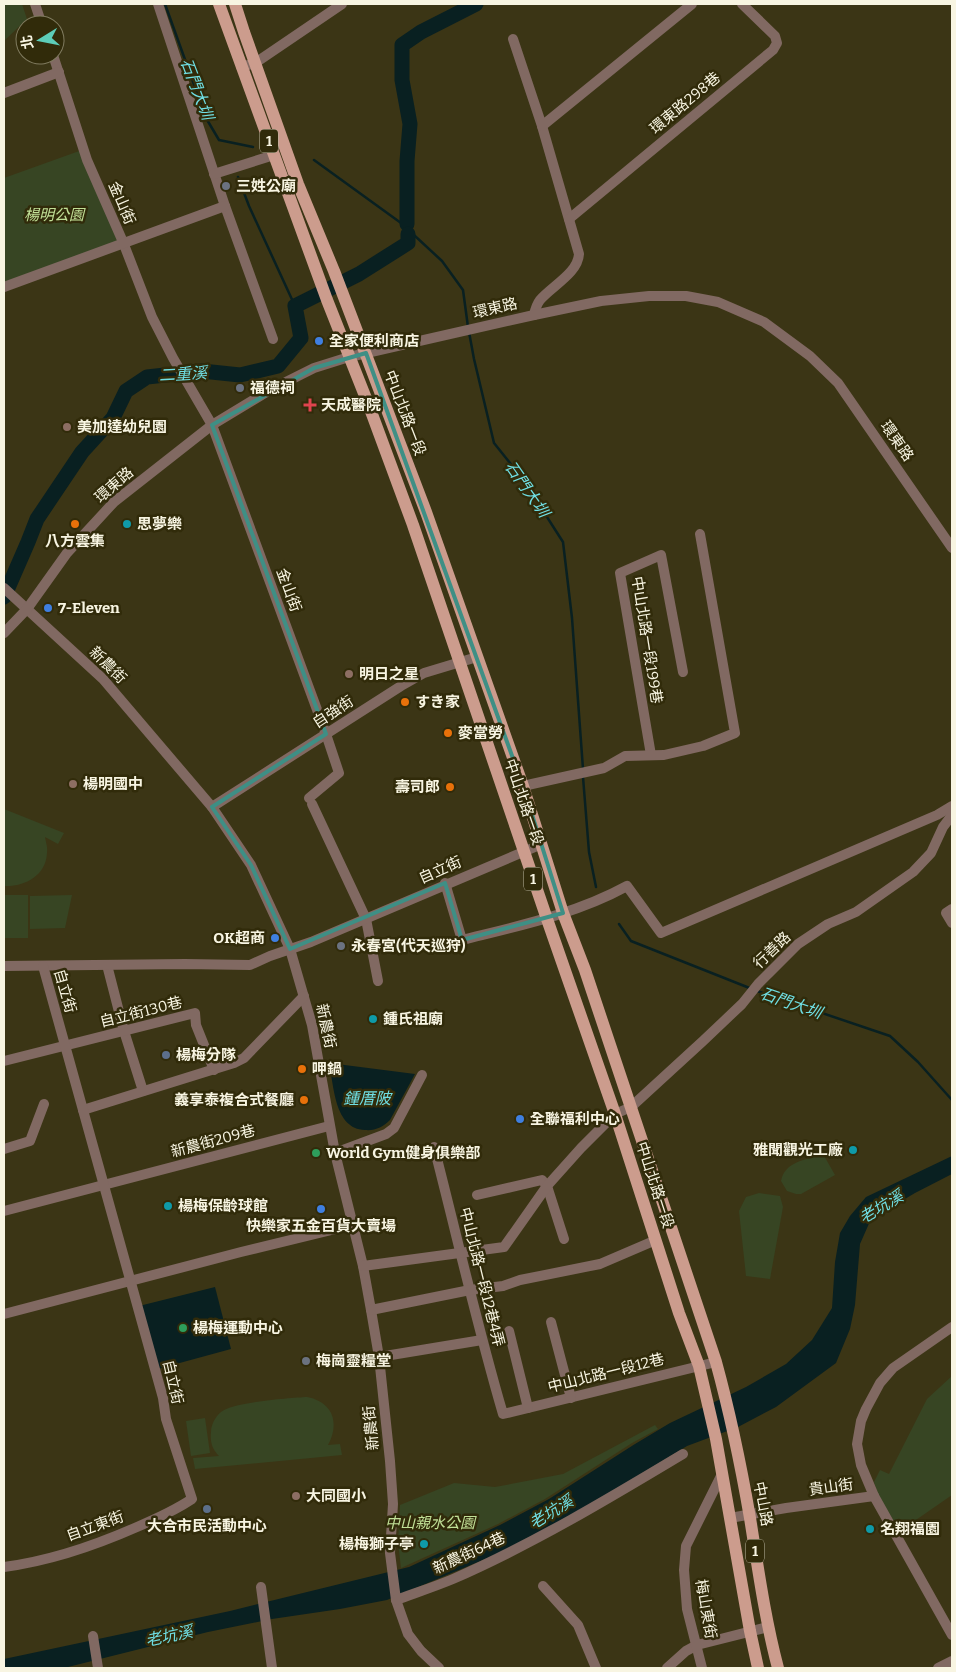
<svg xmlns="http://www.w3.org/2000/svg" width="956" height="1672" font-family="Bitter,'Noto Sans TC','Noto Sans JP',serif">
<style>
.green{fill:#374523}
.water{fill:#092021}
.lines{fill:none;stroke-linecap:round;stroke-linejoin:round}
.stream{stroke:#092021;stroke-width:2.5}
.river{stroke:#092021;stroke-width:15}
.minor{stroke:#816962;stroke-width:10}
.major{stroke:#cc9c8d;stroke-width:12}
.marked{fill:none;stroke:#3e8f85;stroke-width:4;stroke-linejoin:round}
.worship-dot{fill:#6b7280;stroke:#312b0a;stroke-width:2}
.shop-dot{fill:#3f7fe0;stroke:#312b0a;stroke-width:2}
.health-dot{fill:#e0444e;stroke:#312b0a;stroke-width:2}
.education-dot{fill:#8d6e63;stroke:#312b0a;stroke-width:2}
.food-dot{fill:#e8710a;stroke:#312b0a;stroke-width:2}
.culture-dot{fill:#0f9aa8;stroke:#312b0a;stroke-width:2}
.service-dot{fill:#5c6f8a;stroke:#312b0a;stroke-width:2}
.leisure-dot{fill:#2e9e5b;stroke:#312b0a;stroke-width:2}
.labels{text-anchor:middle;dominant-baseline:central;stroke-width:5;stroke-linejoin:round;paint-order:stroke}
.shield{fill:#312b0a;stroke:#bcb8a1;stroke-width:1}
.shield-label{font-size:14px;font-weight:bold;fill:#f8f5e2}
.street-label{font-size:15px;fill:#f8f5e2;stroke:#312b0a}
.poi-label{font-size:15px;font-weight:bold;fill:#f8f5e2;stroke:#312b0a;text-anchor:start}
.park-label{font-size:15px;font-style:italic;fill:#c1e097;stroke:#312b0a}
.water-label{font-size:16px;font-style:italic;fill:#6fdee3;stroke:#312b0a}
</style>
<rect width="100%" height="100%" fill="#3b3515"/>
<g class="green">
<path d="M4,4H22L27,19L4,41Z"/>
<path d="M82,150L123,242L4,287V178Z"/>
<path d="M4,809L64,833L58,844L45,837C46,843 48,848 47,853C46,876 24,887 4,886Z"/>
<rect x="4" y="895" width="24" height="43"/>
<path d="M72,895L65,928L30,929V896Z"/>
<path d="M823,1154L835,1175L801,1194H796L787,1191L781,1181C785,1161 806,1160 823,1154Z"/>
<path d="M759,1193L780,1196L783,1207L770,1279L746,1276L739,1211L746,1197Z"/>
<path d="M952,1376V1495L900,1531L879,1497L874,1482L880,1470L889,1474L927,1399Z"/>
<path d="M307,1397C333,1402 340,1423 328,1445L340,1444L342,1455L195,1469L193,1458L219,1456C212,1449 210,1442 211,1432C211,1425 215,1417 221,1412C232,1402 290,1398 307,1397Z"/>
<path d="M205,1418L210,1453L191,1456L186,1421Z"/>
<path d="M655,1425L658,1429L632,1443L545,1499L498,1524L401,1568L398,1543L400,1505L454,1483L495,1487L563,1474Z"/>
</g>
<g class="water">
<path d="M329,1063L415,1074L390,1120C383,1127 375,1131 365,1130C334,1129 334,1085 329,1063Z"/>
<path d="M952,1156V1174L915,1193L871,1219L860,1244L855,1305L850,1329L836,1363L776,1407L738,1427L687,1446L580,1511L502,1552L387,1600L340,1609L272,1619L208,1632L64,1668H4V1659L230,1611L409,1567L500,1525L549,1499L635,1444L670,1423L746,1387L786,1364L812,1340L832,1308L835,1262L840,1233L850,1216L866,1197Z"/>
<path d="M215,1287L231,1349L154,1370L135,1307Z"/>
</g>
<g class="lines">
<g class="stream">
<path d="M165,4L206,118L219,140L253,147"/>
<path d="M314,160L401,223L442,261L463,290L468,327"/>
<path d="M238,177L249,206L295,306"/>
<path d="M469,332L474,359L494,443L522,478L563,542L572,618L583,769"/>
<path d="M583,777L589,852L596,887"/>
<path d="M619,924L631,941L752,989"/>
<path d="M757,991L890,1036L918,1062L952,1100"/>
</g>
<g class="river">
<path d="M407,224V161L410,124L402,80V45L421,32L476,4"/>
<path d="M4,597L28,542L37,519L82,452L113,418L126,391L147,377L202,371L240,375L278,366L301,338L295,306L359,274L408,243V234"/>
</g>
<g class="minor">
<path d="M35,4L42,25"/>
<path d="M158,4L225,206L273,339"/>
<path d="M513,39L542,126L579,254C578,273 552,286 540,300C537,304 535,310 534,315"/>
<path d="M53,55L87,160L123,242L152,317L173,358L212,425L326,734L339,773L309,798"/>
<path d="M241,67L255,63L342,4"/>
<path d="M4,93L59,72"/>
<path d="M542,126L692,4"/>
<path d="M214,174L274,155"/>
<path d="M569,219L773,50L777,43L775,36L742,4"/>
<path d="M4,287L225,206"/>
<path d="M4,588L103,679L212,807L251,865L290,949L312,1025L335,1153L363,1266L371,1310L379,1357L390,1461L393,1504L390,1553L396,1600L408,1634L421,1651L439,1668"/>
<path d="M4,633L27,609L67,553L114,502L212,425L270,390L314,368L349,357L534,315L601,301L649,296H686L718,302L764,322L810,356L838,383L952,548"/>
<path d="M651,755L620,573L661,555L683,672"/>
<path d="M523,786L604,768L625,756L664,755L703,746L735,733L700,534"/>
<path d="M312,804L366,919L378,981"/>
<path d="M212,807L401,686L424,673L477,657"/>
<path d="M445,883L462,940C518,926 576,914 627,886L661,933L937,815L952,806"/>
<path d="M952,909L946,913L952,923"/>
<path d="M107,965L124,1031L143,1091"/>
<path d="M4,966L185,964L250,965L270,956L311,942L542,844"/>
<path d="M4,1061L195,1013L196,1025L214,1070"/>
<path d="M83,1110L234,1063L244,1058L304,996"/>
<path d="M434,1147C457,1236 477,1326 503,1414L716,1362"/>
<path d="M4,1149L30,1141L44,1104"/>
<path d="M335,1153L386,1134L394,1128L422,1075"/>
<path d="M477,1195L542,1180L547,1186L564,1239"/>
<path d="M4,1211L329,1126"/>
<path d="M363,1266L504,1247L547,1186L581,1148L615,1114L631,1107L703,1041L742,1004L758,984L798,944L828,924L856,912L913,872L931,853L943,827L952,815"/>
<path d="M371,1310L470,1290L503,1286L520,1280L600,1264L656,1240"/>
<path d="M4,1314L241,1252L352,1225"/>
<path d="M551,1322L571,1398"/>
<path d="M509,1331L528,1408"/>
<path d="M379,1357L482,1340"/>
<path d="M874,1496L952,1635"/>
<path d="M730,1518L786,1508L874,1496L861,1465L857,1444L861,1421L866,1409L880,1383L893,1368L952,1327"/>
<path d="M4,1567C50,1561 94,1546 137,1527C156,1519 174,1511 192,1499L166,1419L163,1398L43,966"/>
<path d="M543,1586L578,1625L596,1668"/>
<path d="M261,1587L272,1668"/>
<path d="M396,1600C415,1593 434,1587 453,1579C533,1544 608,1499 683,1454"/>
<path d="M93,1636L98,1668"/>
<path d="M667,1668L686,1651L697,1645L768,1627"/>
<path d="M702,1668L687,1609L684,1570L686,1546L722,1474"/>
<path d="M938,1668L952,1661"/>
</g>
<g class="major">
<path d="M219,4L327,300L369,406L413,525L547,919L615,1114L679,1313L699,1366L716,1439L750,1631L758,1668"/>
<path d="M235,4L244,32L298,184L334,271L426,512L523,786L563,913L585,970L716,1362C730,1413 741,1466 750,1518C758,1568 765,1619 778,1668"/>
</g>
</g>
<path class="marked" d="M366,353L523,786L563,913L462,940L445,883L290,949L251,865L212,807L326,734L212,425L314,368Z"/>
<g class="worship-dot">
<circle cx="226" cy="186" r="5"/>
<circle cx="240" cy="388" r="5"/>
<circle cx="341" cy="946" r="5"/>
<circle cx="306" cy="1361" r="5"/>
</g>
<g class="shop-dot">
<circle cx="319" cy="341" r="5"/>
<circle cx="48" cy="608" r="5"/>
<circle cx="275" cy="938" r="5"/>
<circle cx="520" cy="1119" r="5"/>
<circle cx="321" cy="1209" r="5"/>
</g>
<path class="health-dot" d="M307.5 397.5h5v5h5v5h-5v5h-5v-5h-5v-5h5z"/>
<g class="education-dot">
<circle cx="67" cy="427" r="5"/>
<circle cx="349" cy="674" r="5"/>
<circle cx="73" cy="784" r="5"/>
<circle cx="296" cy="1496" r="5"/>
</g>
<g class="food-dot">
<circle cx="75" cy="524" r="5"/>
<circle cx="405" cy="702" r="5"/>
<circle cx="448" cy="733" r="5"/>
<circle cx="450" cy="787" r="5"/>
<circle cx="302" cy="1069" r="5"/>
<circle cx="304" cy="1100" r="5"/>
</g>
<g class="culture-dot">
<circle cx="127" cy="524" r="5"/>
<circle cx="373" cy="1019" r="5"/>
<circle cx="853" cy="1150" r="5"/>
<circle cx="168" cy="1206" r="5"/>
<circle cx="870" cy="1529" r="5"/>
<circle cx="424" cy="1544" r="5"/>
</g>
<g class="service-dot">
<circle cx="166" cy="1055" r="5"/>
<circle cx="207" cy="1509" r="5"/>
</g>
<g class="leisure-dot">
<circle cx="316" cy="1153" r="5"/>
<circle cx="183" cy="1328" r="5"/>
</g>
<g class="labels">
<g class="shield">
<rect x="260" y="129.5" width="18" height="23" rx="4"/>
<rect x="524" y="867.5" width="18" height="23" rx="4"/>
<rect x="746" y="1539.5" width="18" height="23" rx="4"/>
</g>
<g class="shield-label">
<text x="269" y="141">1</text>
<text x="533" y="879">1</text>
<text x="755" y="1551">1</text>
</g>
<g class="street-label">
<text transform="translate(685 103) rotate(-40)">環東路298巷</text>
<text transform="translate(122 203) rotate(67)">金山街</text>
<text transform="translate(495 308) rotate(-13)">環東路</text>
<text transform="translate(405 413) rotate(69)">中山北路一段</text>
<text transform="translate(897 441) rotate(55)">環東路</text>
<text transform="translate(114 485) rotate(-41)">環東路</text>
<text transform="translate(289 590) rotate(70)">金山街</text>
<text transform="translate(647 640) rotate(81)">中山北路一段199巷</text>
<text transform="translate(108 665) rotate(45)">新農街</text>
<text transform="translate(333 712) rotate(-33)">自強街</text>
<text transform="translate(524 802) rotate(71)">中山北路一段</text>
<text transform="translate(440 870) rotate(-24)">自立街</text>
<text transform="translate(772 950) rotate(-44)">行善路</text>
<text transform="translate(65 991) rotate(74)">自立街</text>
<text transform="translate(141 1012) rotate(-14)">自立街130巷</text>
<text transform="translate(326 1026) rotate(78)">新農街</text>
<text transform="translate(213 1141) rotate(-15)">新農街209巷</text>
<text transform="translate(655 1185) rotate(72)">中山北路一段</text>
<text transform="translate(482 1277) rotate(76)">中山北路一段12巷4弄</text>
<text transform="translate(606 1373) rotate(-14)">中山北路一段12巷</text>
<text transform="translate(173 1382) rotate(77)">自立街</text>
<text transform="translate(371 1428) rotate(-96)">新農街</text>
<text transform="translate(831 1487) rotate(-8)">貴山街</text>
<text transform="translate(763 1504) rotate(79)">中山路</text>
<text transform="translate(95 1526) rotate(-20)">自立東街</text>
<text transform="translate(469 1553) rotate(-25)">新農街64巷</text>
<text transform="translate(706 1609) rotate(80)">梅山東街</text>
</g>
<g class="poi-label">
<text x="236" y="186">三姓公廟</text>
<text x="329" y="341">全家便利商店</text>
<text x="250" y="388">福德祠</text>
<text x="321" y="405">天成醫院</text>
<text x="77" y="427">美加達幼兒園</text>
<text x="137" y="524">思夢樂</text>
<text x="75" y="541" text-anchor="middle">八方雲集</text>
<text x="58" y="608">7-Eleven</text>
<text x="359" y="674">明日之星</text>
<text x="415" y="702">すき家</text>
<text x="458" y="733">麥當勞</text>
<text x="83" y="784">楊明國中</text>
<text x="440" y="787" text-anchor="end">壽司郎</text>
<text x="265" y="938" text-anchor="end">OK超商</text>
<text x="351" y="946">永春宮(代天巡狩)</text>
<text x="383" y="1019">鍾氏祖廟</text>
<text x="176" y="1055">楊梅分隊</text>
<text x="312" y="1069">呷鍋</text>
<text x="294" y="1100" text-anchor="end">義享泰複合式餐廳</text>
<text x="530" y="1119">全聯福利中心</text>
<text x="843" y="1150" text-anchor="end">雅聞觀光工廠</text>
<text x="326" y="1153">World Gym健身俱樂部</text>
<text x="178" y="1206">楊梅保齡球館</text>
<text x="321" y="1226" text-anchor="middle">快樂家五金百貨大賣場</text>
<text x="193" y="1328">楊梅運動中心</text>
<text x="316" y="1361">梅崗靈糧堂</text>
<text x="306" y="1496">大同國小</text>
<text x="207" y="1526" text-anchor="middle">大合市民活動中心</text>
<text x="880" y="1529">名翔福園</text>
<text x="414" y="1544" text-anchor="end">楊梅獅子亭</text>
</g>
<g class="park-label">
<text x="54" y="215">楊明公園</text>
<text x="430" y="1523">中山親水公園</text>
</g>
<g class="water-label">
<text transform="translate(197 89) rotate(69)">石門大圳</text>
<text transform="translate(183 374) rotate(-3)">二重溪</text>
<text transform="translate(527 489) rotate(55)">石門大圳</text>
<text transform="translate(791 1003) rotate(19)">石門大圳</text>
<text x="367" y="1098">鍾厝陂</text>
<text transform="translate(881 1207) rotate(-31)">老坑溪</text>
<text transform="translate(551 1512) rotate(-32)">老坑溪</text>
<text transform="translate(169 1636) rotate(-12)">老坑溪</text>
</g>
</g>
<rect width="956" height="1672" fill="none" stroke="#f8f5e2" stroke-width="10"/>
<g transform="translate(40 40) rotate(260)"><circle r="24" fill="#312b0a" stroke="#817c60"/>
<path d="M0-4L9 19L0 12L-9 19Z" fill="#5dceb9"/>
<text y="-8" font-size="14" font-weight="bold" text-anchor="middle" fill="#f8f5e2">北</text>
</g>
</svg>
